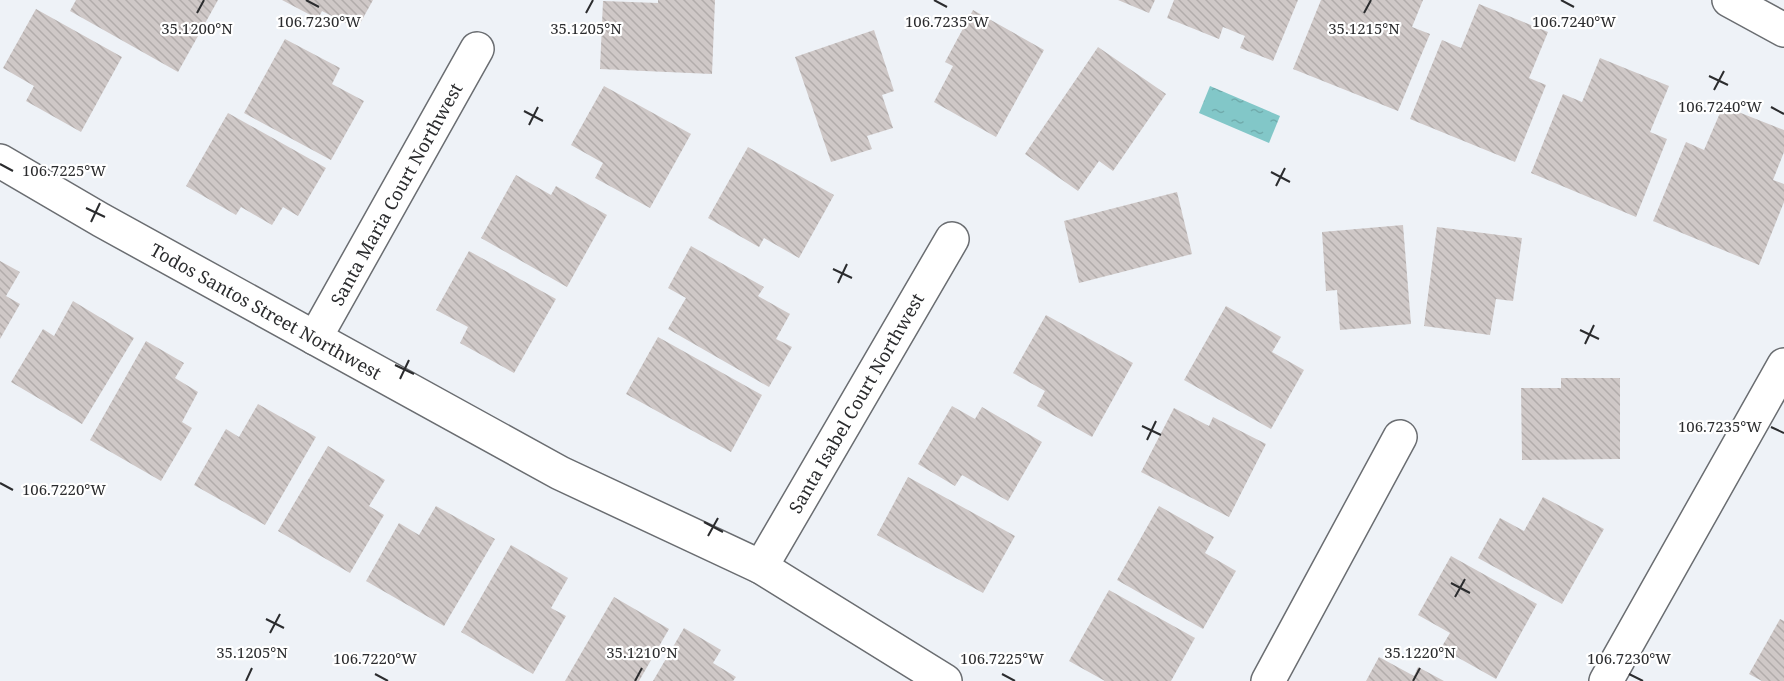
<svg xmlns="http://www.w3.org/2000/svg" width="1784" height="681" font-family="'Noto Serif',serif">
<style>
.water{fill:url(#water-ripples)}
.building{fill:url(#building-back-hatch)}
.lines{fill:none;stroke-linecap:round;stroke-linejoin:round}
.street-casing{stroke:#6a6d71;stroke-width:36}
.secondary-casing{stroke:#6a6d71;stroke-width:36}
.street{stroke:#fff;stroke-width:33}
.secondary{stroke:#fff;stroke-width:33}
.ticks{fill:none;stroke:#2b2c2e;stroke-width:2}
.labels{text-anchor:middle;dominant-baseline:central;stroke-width:4.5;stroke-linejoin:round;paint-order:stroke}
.street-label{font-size:18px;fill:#2b2c2e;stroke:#fff}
.ticks-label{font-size:15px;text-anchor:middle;fill:#2b2c2e;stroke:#fff;stroke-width:4.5;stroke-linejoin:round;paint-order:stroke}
</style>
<defs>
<pattern id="water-ripples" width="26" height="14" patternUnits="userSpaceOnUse" patternTransform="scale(1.5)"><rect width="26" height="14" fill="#82c7c8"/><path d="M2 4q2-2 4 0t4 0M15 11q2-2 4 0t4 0" fill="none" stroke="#70abac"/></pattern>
<pattern id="building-back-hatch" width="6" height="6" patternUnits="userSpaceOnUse" patternTransform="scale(1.5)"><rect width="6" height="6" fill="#cfc8c7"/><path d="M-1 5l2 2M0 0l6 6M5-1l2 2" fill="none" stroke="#b2acab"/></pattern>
</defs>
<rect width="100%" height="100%" fill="#eef2f7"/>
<path class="water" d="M1210,86L1280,116L1269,143L1199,113Z"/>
<g class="building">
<path d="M76,0H218L178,72L70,11Z"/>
<path d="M282,0H373L357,29L322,11L318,19Z"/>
<path d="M658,0H715L712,74L600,69L603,1L658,3Z"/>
<path d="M1118,0H1155L1149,13Z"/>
<path d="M1174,0H1298L1273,61L1240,48L1245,36L1223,27L1219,39L1167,18Z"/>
<path d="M1321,0H1423L1412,27L1430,34L1398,111L1293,69Z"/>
<path d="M1479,4L1548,32L1529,78L1546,85L1515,162L1410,119L1442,40L1461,48Z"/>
<path d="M36,9L122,57L81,132L26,101L34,86L3,68Z"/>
<path d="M973,10L1044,50L996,137L934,102L953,66L945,62Z"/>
<path d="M874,30L894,91L882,95L893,128L867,136L872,149L831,162L795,57Z"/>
<path d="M285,39L340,68L332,84L364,101L331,160L244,113Z"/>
<path d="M1098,47L1166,94L1113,171L1099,161L1078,191L1025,154Z"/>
<path d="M1600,58L1669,86L1650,132L1667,139L1636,217L1531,173L1563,94L1582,102Z"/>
<path d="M604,86L691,134L650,208L595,178L603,163L571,145Z"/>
<path d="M1723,106L1784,130V152L1773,180L1784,184V202L1759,265L1653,221L1686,142L1704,150Z"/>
<path d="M228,113L326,168L298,216L283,207L272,225L241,207L236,215L186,186Z"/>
<path d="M748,147L834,195L799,258L764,238L759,247L708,218Z"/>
<path d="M516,175L551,195L556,186L607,215L567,287L481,238Z"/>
<path d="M1177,192L1192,254L1079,283L1064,221Z"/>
<path d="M1403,225L1411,324L1340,330L1337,290L1326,291L1322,232Z"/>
<path d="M1437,227L1522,238L1513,301L1496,299L1490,335L1424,326Z"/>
<path d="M691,246L764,287L758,296L790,314L776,339L792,347L769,387L668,329L686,298L668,288Z"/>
<path d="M469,251L556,299L514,373L460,343L468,327L436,310Z"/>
<path d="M0,261L20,272L6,296L20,304L0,339Z"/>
<path d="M73,301L134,338L82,424L11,382L43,329L54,336Z"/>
<path d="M1226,306L1281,337L1272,352L1304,370L1271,429L1184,380Z"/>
<path d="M1046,315L1133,363L1092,437L1037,406L1045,391L1013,373Z"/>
<path d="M658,337L762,395L731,452L626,394Z"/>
<path d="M146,341L184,363L175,378L198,392L182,422L192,428L161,481L90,440Z"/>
<path d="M1561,378H1620V459L1522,460L1521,388H1561Z"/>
<path d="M258,404L316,437L265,525L194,485L226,429L239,437Z"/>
<path d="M952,406L975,419L982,407L1042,442L1008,501L962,475L955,486L918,464Z"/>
<path d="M1174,408L1209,426L1213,417L1266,444L1229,517L1141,472Z"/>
<path d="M328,446L385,480L369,506L384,515L350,573L278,531Z"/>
<path d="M908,477L1015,536L983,593L877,535Z"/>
<path d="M1543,497L1604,529L1562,604L1478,558L1500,518L1524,531Z"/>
<path d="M436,506L495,539L444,626L366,581L399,523L419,535Z"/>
<path d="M1159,506L1214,537L1205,553L1236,571L1203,629L1117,580Z"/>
<path d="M511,545L568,578L551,608L566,616L533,674L461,632Z"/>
<path d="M1451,556L1537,604L1496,679L1441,648L1450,633L1418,615Z"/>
<path d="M1109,590L1195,638L1171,681H1105L1069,661Z"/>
<path d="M614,597L669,629L639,681H565Z"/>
<path d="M1780,619L1784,621V681H1762L1749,674Z"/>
<path d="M684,628L721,650L713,663L736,677L733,681H653Z"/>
<path d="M1379,657L1414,676L1418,667L1444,681H1366Z"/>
</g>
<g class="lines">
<defs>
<g id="street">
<path d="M1729,0L1784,30"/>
<path d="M0,161L101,220L560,473L761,567L945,681"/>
<path d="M315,338L477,49"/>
<path d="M761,567L952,239"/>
<path d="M1268,681L1400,437"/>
</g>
<path id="secondary" d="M1606,681L1784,365"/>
</defs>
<use href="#street" class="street-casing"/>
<use href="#secondary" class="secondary-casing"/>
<use href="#street" class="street"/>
<use href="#secondary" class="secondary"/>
</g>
<path class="ticks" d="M306,0L319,7M934,0L947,7M1561,0L1574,7M197,13L204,0M586,13L593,0M1364,13L1371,0M1709,76L1728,85M1714,90L1724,71M1771,107L1784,114M524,111L543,121M529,125L538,107M0,164L13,171M1271,172L1290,182M1276,186L1285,168M86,208L105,217M91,222L100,203M833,269L852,278M838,283L847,264M1580,330L1599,339M1585,344L1594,325M395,365L414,374M400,379L409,360M1142,426L1161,435M1771,427L1784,433M1147,440L1156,421M0,483L13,490M704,522L723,532M708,536L718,518M1451,583L1470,593M1455,597L1465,579M266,619L284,628M270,633L280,614M375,674L388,681M1002,674L1015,681M1629,674L1643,681M246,681L252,668M635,681L642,668M1413,681L1420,668"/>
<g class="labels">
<g class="street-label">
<text transform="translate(396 194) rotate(-61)">Santa Maria Court Northwest</text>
<text transform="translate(266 311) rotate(29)">Todos Santos Street Northwest</text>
<text transform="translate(856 403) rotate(-60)">Santa Isabel Court Northwest</text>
</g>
</g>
<g class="ticks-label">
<text x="1574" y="27">106.7240°W</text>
<text x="319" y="27">106.7230°W</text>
<text x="947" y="27">106.7235°W</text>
<text x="197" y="34">35.1200°N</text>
<text x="586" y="34">35.1205°N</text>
<text x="1364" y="34">35.1215°N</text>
<text x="1720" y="112">106.7240°W</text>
<text x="64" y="176">106.7225°W</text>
<text x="1720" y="432">106.7235°W</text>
<text x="64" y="495">106.7220°W</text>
<text x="252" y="658">35.1205°N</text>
<text x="642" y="658">35.1210°N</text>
<text x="1420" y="658">35.1220°N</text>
<text x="375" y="664">106.7220°W</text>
<text x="1002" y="664">106.7225°W</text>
<text x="1629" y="664">106.7230°W</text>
</g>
</svg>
